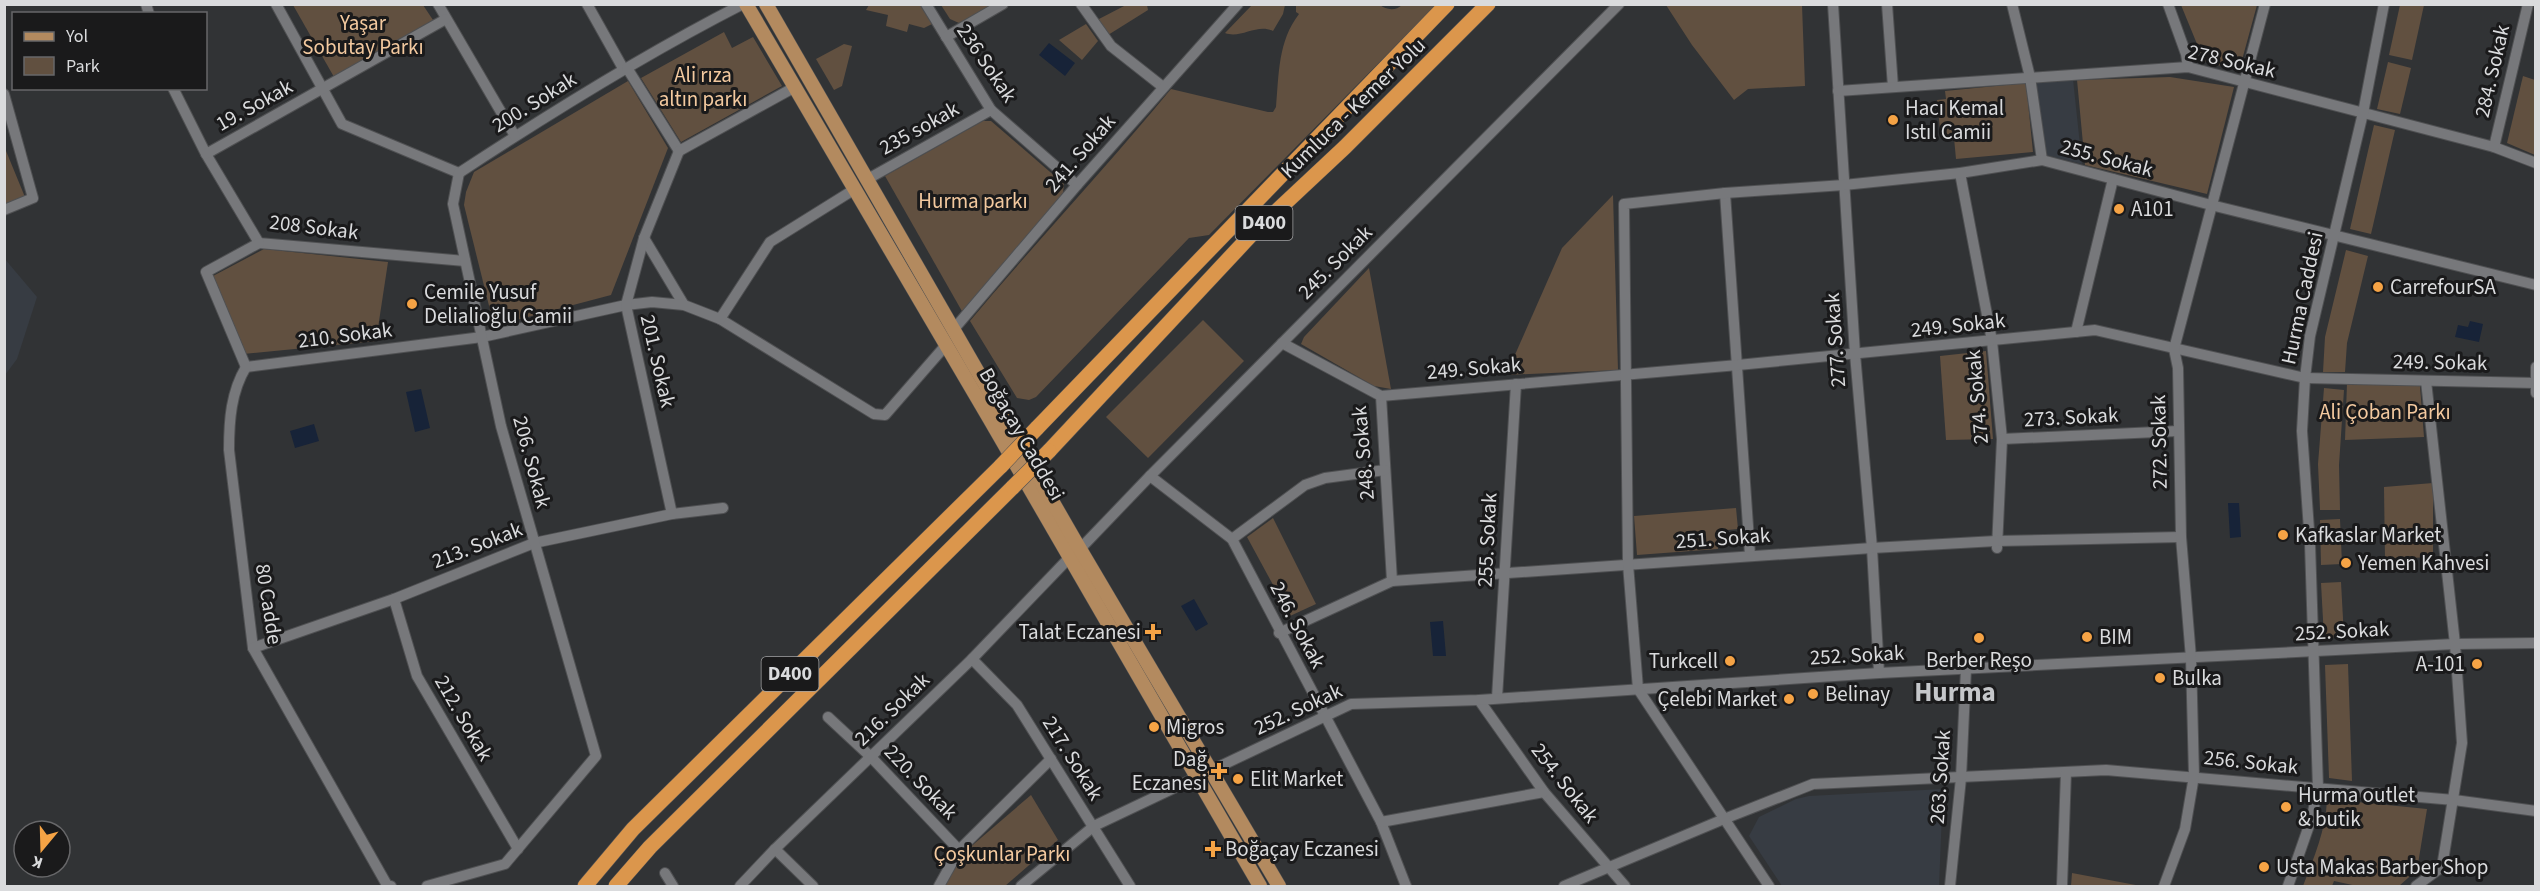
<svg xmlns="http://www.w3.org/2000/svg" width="2540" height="891" font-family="'Source Sans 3',sans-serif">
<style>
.built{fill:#373c43}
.green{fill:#615040}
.water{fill:#172338}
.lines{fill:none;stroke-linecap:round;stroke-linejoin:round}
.minor-casing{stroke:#4f5052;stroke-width:12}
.major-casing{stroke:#4f5052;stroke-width:15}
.highway-casing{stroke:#4f5052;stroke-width:16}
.minor{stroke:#77787b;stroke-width:10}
.major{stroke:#b38a5f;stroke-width:14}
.highway{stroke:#db964c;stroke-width:15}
.highway-bridge-casing{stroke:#4f5052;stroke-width:16;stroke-linecap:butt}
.highway-bridge{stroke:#db964c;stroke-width:15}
.poi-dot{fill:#f5a345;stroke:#1a1a1b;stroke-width:2}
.labels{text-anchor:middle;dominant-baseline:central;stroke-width:6;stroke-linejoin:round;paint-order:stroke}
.shield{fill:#1a1a1b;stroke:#a0a1a3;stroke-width:1.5}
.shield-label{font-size:20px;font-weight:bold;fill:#dadbdd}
.park-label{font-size:21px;fill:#f3c99f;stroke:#1a1a1b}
.street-label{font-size:21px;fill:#dadbdd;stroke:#1a1a1b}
.poi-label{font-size:21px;fill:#dadbdd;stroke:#1a1a1b;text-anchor:start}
.district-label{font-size:27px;font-weight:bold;fill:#c5c7ca;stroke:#1a1a1b}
</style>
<rect width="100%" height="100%" fill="#313335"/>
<g class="built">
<path d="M2073,79L2082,164L2046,155L2035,81Z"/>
<path d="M4,258L37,297L17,359L5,375Z"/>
<path d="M1943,789L1939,886H1782L1749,836L1759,817L1796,799L1809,796Z"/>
</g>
<g class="green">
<path d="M293,5H423L433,20L334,77Z"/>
<path d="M869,5H920L932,24L924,28L909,24L907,32L886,26L888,15L866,10Z"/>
<path d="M941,5H992L959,23L950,19Z"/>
<path d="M1126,5H1147L1148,10L1108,35L1097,20Z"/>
<path d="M1252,5H1285L1283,14L1273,31C1257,23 1241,39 1225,33Z"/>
<path d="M1296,5H1380C1386,10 1396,11 1402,5H1436L1209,235L1189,238L1036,397L1029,400L1017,398L970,321C1036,242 1106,168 1171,89L1268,112H1273L1276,107C1279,74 1278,41 1299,14L1296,12Z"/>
<path d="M1666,5H1802L1805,86L1748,89L1734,100L1692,45Z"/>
<path d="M2181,5H2257L2239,71L2204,61Z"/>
<path d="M2400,5H2424L2412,60L2389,55Z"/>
<path d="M1086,24L1098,41L1082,60L1059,40Z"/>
<path d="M724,32L732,48L753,37L782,86L681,142L641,78Z"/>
<path d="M844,44L852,46L842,86L834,90L816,59Z"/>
<path d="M2388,62L2411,68L2400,114L2377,109Z"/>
<path d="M2523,76L2535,80V155L2507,143Z"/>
<path d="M2170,77L2234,87L2207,194L2085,165L2077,80Z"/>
<path d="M628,81L668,148L611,295L494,326L464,205L466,192L474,172Z"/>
<path d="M2026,83L2033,152L1956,159L1954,138L1941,139L1937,100L1946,99L1945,91Z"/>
<path d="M983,121H991L1064,184L1063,193L963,313L885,176Z"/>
<path d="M2374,125L2395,130L2371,234L2350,229Z"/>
<path d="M4,146L27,202L4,211Z"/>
<path d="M1613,195L1618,370L1506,375L1562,248Z"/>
<path d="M264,249L388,262L376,341L243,354L213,276Z"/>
<path d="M2346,250L2368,256L2347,343L2345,372H2323L2325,337Z"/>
<path d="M1369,268L1391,389L1374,386L1301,344L1304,337Z"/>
<path d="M1203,320L1244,361L1148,458L1106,417Z"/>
<path d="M1986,351L1993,439L1946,440L1940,356Z"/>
<path d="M2347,383L2420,386L2424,437L2345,440Z"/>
<path d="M2324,388L2344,390L2339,465L2340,510H2320L2318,464Z"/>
<path d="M2433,483V557L2385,559L2384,487Z"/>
<path d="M1736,508L1738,529L1717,531L1718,549L1637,555L1634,516Z"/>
<path d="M1273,518L1316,604L1290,616L1247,537Z"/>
<path d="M2340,519L2342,564L2321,565L2320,520Z"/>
<path d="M2341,582L2344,637L2324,638L2321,583Z"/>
<path d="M2348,664L2352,781L2329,778L2325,665Z"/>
<path d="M1031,795L1058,840L1005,886H944L961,855Z"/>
<path d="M2327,799L2427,809L2417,870L2399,886H2357L2334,881L2332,886H2303C2314,857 2326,830 2327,799Z"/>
<path d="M2072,873L2141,886H2071Z"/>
</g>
<g class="water">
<path d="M1049,43L1075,63L1065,76L1039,55Z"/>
<path d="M2470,321L2483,324L2479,342L2455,337L2458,325L2468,327Z"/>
<path d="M421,389L430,428L415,432L406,392Z"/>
<path d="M314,424L319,441L295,448L290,431Z"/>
<path d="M2228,503H2239L2241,537L2230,538Z"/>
<path d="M1194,599L1208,624L1196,631L1181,606Z"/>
<path d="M1443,621L1446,656H1433L1430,622Z"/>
</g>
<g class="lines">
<defs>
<g id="minor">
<path d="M146,4L149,14"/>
<path d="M276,4L342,124L459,173C550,113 645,54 743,4"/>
<path d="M438,4L515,136"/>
<path d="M587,4L624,70"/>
<path d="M926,4L991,110L1077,185"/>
<path d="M1081,4L1111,46L1163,87"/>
<path d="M1833,4L1855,354L1872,548L1879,673"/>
<path d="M1887,4L1893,87"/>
<path d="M2012,4L2030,77L2042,160"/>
<path d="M2168,4L2186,54L2188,67"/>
<path d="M946,37L1003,4"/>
<path d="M627,68L679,151"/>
<path d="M173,88L206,154L259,243L465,261"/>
<path d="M1838,91L2188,67L2494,147L2536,163"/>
<path d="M4,94L33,198L4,210"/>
<path d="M2494,147L2528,4"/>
<path d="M679,151L795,87"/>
<path d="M206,154L446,19"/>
<path d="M1960,173L1992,341L2002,439L1997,548"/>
<path d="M866,180L991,110"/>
<path d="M1725,193L1750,555"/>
<path d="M644,238L684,305"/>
<path d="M720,319L874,414L885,415L946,345"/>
<path d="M954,329L1077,185L1238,4"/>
<path d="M2076,332L2113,179"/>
<path d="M1282,343L1381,396L1392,581"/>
<path d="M246,367L482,337L626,305L652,302L684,305L720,319L770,242L855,189"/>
<path d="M246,367C231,392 229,420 229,450L253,648L387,885L391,886"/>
<path d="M246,367L206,272L259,243"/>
<path d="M2536,367V393"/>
<path d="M1381,396L1738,365L2095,330L2305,378L2536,383"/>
<path d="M2002,439L2178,431"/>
<path d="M1150,476L1232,539L1381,822L1406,886"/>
<path d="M672,514L626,305L644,238L679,151"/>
<path d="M1232,539L1305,485L1325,478L1385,470"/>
<path d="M1080,549L1150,476L1619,4"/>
<path d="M394,599L417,676L518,849"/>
<path d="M1279,633L1392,581L1872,548L1996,541L2181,537"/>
<path d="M253,648L394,599L534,543L672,514L723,508"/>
<path d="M972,659L1017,705L1130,886"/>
<path d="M1497,698L1516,384"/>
<path d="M1479,700L1544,792L1625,886"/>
<path d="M828,717L871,757L959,850"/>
<path d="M1381,822L1544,792"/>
<path d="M775,849L813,886"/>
<path d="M665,873L673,886"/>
<path d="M427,886L505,864L596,756L501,426L453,204L459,173"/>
<path d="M740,886L775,849L972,659L1069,558"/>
<path d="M939,886L959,850L1051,759"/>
<path d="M1021,886L1094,826L1351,704L1479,700L1879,673L2455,644L2536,643"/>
<path d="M1564,886L1724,819L1813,784L2106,770L2454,800L2536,811"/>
<path d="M1769,886L1638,689L1628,564L1624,204L1725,193L1844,185L1960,173L2042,160L2211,205L2536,285"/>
<path d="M1950,886L1961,778L1966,669"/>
<path d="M2062,886L2066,772"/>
<path d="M2164,886L2185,829L2194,776L2191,658L2181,537L2178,368L2174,349L2265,4"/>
<path d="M2288,886L2312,817L2318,788L2310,544L2302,431L2305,378L2310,336L2363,113L2384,4"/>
<path d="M2416,886L2442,867L2462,743L2455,644L2426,381"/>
</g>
<g id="major">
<path d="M746,4L989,418L1260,886"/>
<path d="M766,4L1074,539L1279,886"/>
</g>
<g id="highway">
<path d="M1037,428L1447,4"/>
<path d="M1049,451L1251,235L1345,147L1488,4"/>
<path d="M585,886L633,829L1001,466"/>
<path d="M616,886L650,847L1013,487"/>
</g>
</defs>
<use href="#minor" class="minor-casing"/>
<use href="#major" class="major-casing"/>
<use href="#highway" class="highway-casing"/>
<use href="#minor" class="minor"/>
<use href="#major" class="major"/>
<use href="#highway" class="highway"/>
<defs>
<g id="highway-bridge">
<path d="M1001,466L1037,428"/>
<path d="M1013,487L1049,451"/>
</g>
</defs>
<use href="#highway-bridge" class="highway-bridge-casing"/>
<use href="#highway-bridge" class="highway-bridge"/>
</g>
<g class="poi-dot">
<circle cx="1893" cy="120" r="6"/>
<circle cx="2119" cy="209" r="6"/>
<circle cx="2378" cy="287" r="6"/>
<circle cx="412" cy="304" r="6"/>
<circle cx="2283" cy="535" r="6"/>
<circle cx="2346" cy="563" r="6"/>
<path d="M1150 623h6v6h6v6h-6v6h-6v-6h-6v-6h6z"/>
<circle cx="2087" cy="637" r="6"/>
<circle cx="1979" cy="638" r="6"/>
<circle cx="1730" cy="661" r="6"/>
<circle cx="2477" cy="664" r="6"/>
<circle cx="2160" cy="678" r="6"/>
<circle cx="1813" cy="694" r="6"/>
<circle cx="1789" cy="699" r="6"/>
<circle cx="1154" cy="727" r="6"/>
<path d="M1216 762h6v6h6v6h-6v6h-6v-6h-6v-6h6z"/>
<circle cx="1238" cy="779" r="6"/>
<circle cx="2286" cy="807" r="6"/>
<path d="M1210 840h6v6h6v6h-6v6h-6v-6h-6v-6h6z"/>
<circle cx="2264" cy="867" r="6"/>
</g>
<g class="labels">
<g class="shield">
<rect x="1235.5" y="206" width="57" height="34" rx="4.5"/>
<rect x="761.5" y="657" width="57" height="34" rx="4.5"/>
</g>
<g class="shield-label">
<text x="1264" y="223">D400</text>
<text x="790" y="674">D400</text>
</g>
<g class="park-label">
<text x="363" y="23">Yaşar<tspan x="363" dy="24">Sobutay Parkı</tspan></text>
<text x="703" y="75">Ali rıza<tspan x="703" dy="24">altın parkı</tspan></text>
<text x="973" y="201">Hurma parkı</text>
<text x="2385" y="412">Ali Çoban Parkı</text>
<text x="1002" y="854">Çoşkunlar Parkı</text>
</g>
<g class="street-label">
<text transform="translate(2232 61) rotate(13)">278 Sokak</text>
<text transform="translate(987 63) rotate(56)">236 Sokak</text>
<text transform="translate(2492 71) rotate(-77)">284. Sokak</text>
<text transform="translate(534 102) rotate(-32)">200. Sokak</text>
<text transform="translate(254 105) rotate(-29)">19. Sokak</text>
<text transform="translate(1353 108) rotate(-44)">Kumluca - Kemer Yolu</text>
<text transform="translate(919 128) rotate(-29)">235 sokak</text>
<text transform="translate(1080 153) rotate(-49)">241. Sokak</text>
<text transform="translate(2107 158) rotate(15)">255. Sokak</text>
<text transform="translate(314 227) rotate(7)">208 Sokak</text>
<text transform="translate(1335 262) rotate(-45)">245. Sokak</text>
<text transform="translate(2302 298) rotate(-78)">Hurma Caddesi</text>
<text transform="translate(1958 325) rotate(-6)">249. Sokak</text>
<text transform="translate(345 335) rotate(-7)">210. Sokak</text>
<text transform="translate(1835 340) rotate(-94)">277. Sokak</text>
<text transform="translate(658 361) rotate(77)">201. Sokak</text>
<text transform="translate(2440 362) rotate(1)">249. Sokak</text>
<text transform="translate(1474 368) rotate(-5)">249. Sokak</text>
<text transform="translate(1977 397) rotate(-95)">274. Sokak</text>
<text transform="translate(2071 417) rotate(-3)">273. Sokak</text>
<text transform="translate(1022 434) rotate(60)">Boğaçay Caddesi</text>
<text transform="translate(2159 442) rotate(-91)">272. Sokak</text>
<text transform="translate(1363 453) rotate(-95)">248. Sokak</text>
<text transform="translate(532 462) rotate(75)">206. Sokak</text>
<text transform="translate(1723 538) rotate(-4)">251. Sokak</text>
<text transform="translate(1487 540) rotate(-87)">255. Sokak</text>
<text transform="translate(477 545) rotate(-21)">213. Sokak</text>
<text transform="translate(269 604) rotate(81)">80 Cadde</text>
<text transform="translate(1298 625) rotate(62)">246. Sokak</text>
<text transform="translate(2342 631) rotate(-3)">252. Sokak</text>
<text transform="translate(1857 655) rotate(-3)">252. Sokak</text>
<text transform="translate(892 709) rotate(-44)">216. Sokak</text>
<text transform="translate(1298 709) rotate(-25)">252. Sokak</text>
<text transform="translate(464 718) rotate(60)">212. Sokak</text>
<text transform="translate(1073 758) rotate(58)">217. Sokak</text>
<text transform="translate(2251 762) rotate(6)">256. Sokak</text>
<text transform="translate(1940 777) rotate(-86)">263. Sokak</text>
<text transform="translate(921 782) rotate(46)">220. Sokak</text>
<text transform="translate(1565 783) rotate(52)">254. Sokak</text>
</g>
<g class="poi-label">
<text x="1905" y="108">Hacı Kemal<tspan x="1905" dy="24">Istıl Camii</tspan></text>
<text x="2131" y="209">A101</text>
<text x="2390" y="287">CarrefourSA</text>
<text x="424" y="292">Cemile Yusuf<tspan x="424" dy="24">Delialioğlu Camii</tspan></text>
<text x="2295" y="535">Kafkaslar Market</text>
<text x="2358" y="563">Yemen Kahvesi</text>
<text x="1141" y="632" text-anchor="end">Talat Eczanesi</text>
<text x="2099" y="637">BIM</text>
<text x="1979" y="660" text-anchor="middle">Berber Reşo</text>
<text x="1718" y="661" text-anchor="end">Turkcell</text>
<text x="2465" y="664" text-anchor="end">A-101</text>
<text x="2172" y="678">Bulka</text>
<text x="1825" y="694">Belinay</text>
<text x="1777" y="699" text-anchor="end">Çelebi Market</text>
<text x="1166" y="727">Migros</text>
<text x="1207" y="759" text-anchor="end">Dağ<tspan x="1207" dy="24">Eczanesi</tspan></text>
<text x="1250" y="779">Elit Market</text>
<text x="2298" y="795">Hurma outlet<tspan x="2298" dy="24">&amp; butik</tspan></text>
<text x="1225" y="849">Boğaçay Eczanesi</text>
<text x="2276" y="867">Usta Makas Barber Shop</text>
</g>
<g class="district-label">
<text x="1955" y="692">Hurma</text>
</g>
</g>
<rect width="2540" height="891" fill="none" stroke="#dadbdd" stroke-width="12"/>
<rect x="12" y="12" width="195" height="78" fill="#1a1a1b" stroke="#676769" stroke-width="1.5"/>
<rect x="24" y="32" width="30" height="9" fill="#b38a5f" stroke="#676769" stroke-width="1.5"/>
<text x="66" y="42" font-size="18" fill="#dadbdd">Yol</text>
<rect x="24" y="57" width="30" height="18" fill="#615040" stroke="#676769" stroke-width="1.5"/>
<text x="66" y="72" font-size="18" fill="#dadbdd">Park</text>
<g transform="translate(42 849) rotate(199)"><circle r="28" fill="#1a1a1b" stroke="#676769" stroke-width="1.5"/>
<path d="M0-4.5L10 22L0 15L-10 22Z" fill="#f5a345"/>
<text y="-9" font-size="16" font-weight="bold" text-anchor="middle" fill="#dadbdd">K</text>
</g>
</svg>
